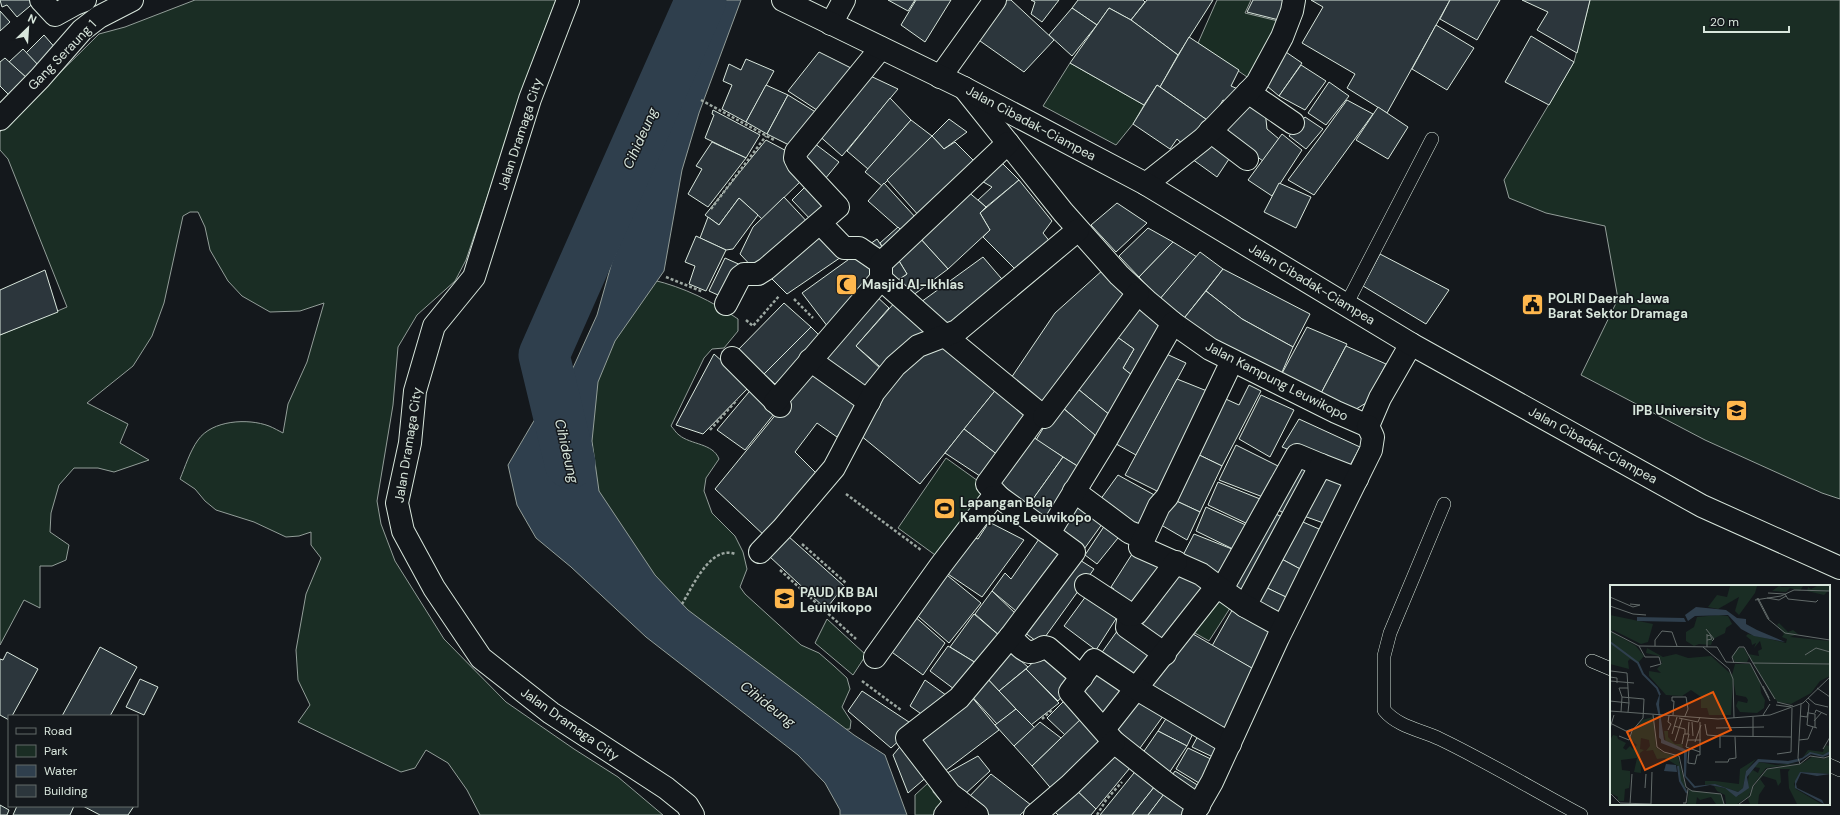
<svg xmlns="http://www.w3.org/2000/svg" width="1840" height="815" font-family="'DM Sans',sans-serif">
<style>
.green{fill:#1a2d24;stroke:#939e99}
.water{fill:#2f3f4d;stroke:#939e99}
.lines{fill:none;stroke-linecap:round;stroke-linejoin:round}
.river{stroke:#2f3f4d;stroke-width:51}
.building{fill:#2c363c;stroke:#d8e6dc}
.lane-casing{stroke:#d8e6dc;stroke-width:14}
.street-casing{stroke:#d8e6dc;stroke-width:24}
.highway-casing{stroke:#d8e6dc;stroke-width:24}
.path{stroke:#9da8a2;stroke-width:2.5;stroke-dasharray:3 2;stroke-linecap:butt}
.lane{stroke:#14181c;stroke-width:13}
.street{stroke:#14181c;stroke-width:22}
.highway{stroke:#14181c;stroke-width:22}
.labels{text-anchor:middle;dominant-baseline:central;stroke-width:3;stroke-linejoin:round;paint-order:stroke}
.street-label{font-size:13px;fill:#d8e6dc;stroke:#14181c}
.poi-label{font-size:13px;font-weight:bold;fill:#d8e6dc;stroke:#14181c;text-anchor:start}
.water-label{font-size:14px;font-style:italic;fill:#d8e6dc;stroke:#14181c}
.inset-river{fill:none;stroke:#2f3f4d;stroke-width:2}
.inset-road{fill:none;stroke:#626a69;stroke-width:1}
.view{fill:#e8590c;fill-opacity:0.15;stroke:#e8590c;stroke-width:2}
.inset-edge{fill:none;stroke:#d8e6dc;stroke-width:2}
</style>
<rect width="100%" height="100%" fill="#14181c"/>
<g class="green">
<path d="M195,0H556L538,47L466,260L455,281L417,315L398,347L393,405L377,501L381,524L395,561L444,639L506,702L574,749L618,777L663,815H480L467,790L448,763L426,750L415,768L401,772L298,722L310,705L298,680L296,650L306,594L321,558L311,545V532L299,536L286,537L254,522L216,510L205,501L195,489L180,479C185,467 190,451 198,440C212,420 248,418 269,426C274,428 279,431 283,433L288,404L307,362L324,303L300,311L270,312L242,296L228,281L210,250L205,227L198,212H190L183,216L164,303L152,336L133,366L87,403L128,424L120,443L149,460L114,472L98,468H74L59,485L51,513L50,532L69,545L66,560L52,566H40V608L24,600L0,645V335L67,307L8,159L0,150V132L99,34L125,27Z"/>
<path d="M1217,0H1251L1245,13L1282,22L1250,79L1198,43Z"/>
<path d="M1590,0H1840V499L1822,493L1705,440L1581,375L1618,299L1605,226L1546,213L1509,198L1504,180L1574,62Z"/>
<path d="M1070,63L1144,105L1133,124L1116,145L1043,106Z"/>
<path d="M653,280C683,287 712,301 738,319V331L724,348L712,349L704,358L671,426C674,429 676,433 679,435C691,445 713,443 719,459L706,478L704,491L712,513L735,536L743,552L747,569L740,587L745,594L801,645L819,653L834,666L847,678L850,689L842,707L851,721L850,729L825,731L724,666L582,484L588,375Z"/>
<path d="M946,458L992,491L942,560L898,528Z"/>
<path d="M1216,592L1234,602L1209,641L1188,629Z"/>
<path d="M827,619L866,655L853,675L815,643Z"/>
<path d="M928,783L934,787L933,792L940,800L947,802L954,815H915V795Z"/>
</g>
<path class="water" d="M679,0H741L699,113L682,170L664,271L615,341L598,382L592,441L599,491L655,575L688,610L854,735L885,755L907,815H840V810L825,783L798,755L646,637L571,567L536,538L517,505L508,465L542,407L567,381L597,315L612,262L651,171L647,148L662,72Z"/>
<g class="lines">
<path class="river" d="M570,463L544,355L701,0"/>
</g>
<g class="building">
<path d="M0,0H35L36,1L17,17L7,5L2,7Z"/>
<path d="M888,0H915L908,11Z"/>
<path d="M916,0H951L925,42L901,25Z"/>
<path d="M1000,0H1011L1054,40L1024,72L973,36Z"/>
<path d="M1031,0H1059L1042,22L1031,14L1035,2Z"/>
<path d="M1078,0H1143L1145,2L1131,20L1109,8L1097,25L1072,8Z"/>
<path d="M1147,0H1213L1178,55L1131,20Z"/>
<path d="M1253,0H1287L1279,20L1247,12Z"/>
<path d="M1311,0H1450L1387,113L1347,88L1355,74L1302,43L1323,7Z"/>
<path d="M1450,0H1500L1477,40L1440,19Z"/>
<path d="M1522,0H1590L1577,53L1537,30L1548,12Z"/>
<path d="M1072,8L1097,25L1072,56L1049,35Z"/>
<path d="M1109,8L1131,20L1178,55L1160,87L1157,85L1144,105L1070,63Z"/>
<path d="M0,11L10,22L0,31Z"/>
<path d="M1436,25L1474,48L1447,90L1412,69Z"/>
<path d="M44,35L57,50L41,68L26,53Z"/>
<path d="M1531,36L1574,62L1549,105L1505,82Z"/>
<path d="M1189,37L1239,70L1231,86L1238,89L1230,103L1223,100L1210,122L1160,87Z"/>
<path d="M23,49L41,68L29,80L9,62Z"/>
<path d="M1283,50L1302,63L1279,96L1261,81Z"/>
<path d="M819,52L857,71L823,114L788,91Z"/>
<path d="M5,58L29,80L13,99L0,86V62Z"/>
<path d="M746,59L774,71L746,122L722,109L732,85L723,81L729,64L741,70Z"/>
<path d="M1301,65L1326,81L1305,110L1279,96Z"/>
<path d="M864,73L898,89L842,156L816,133Z"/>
<path d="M1329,82L1349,96L1326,125L1308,113Z"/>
<path d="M766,85L788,95L767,134L746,122Z"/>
<path d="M1157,85L1210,122L1186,147L1177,139L1170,149L1133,124Z"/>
<path d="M788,95L822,116L797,149L767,134Z"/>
<path d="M890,98L911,120L868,169L847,151Z"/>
<path d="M1248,99L1265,110L1267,129L1279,139L1263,161L1224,133Z"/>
<path d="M1347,100L1373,114L1314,195L1288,180L1318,140Z"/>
<path d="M1378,107L1408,127L1388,159L1356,140Z"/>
<path d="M713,110L760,135L746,158L705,138L714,115L712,114Z"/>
<path d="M1305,117L1323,129L1306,149L1289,136Z"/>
<path d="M949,119L967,132L944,149L932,136Z"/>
<path d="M911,120L932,136L882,186L865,172Z"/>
<path d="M1282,134L1302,150L1272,196L1248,180Z"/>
<path d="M932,136L944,149L955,142L977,164L920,217L887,180Z"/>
<path d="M1212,138L1233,153L1217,177L1192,159Z"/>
<path d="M766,140L792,154L804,178L762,219L739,198L719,225L705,215Z"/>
<path d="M810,140L839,162L820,185L801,153Z"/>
<path d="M712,142L746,158L708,207L688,194L702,169L696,166Z"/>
<path d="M998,159L1019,180L986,207L978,200L992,187L980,180Z"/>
<path d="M1019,180L1052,221L1043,233L1051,243L1019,273L983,237L990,230L980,213Z"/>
<path d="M884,183L916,218L903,232L868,201Z"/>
<path d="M1279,183L1311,197L1296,228L1264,212Z"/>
<path d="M808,184L829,205L813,222L792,200Z"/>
<path d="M966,190L986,207L980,213L990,230L948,269L918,236Z"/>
<path d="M784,197L811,226L757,272L740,254L753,227Z"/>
<path d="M739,198L758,215L733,249L726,250L700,238L708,217L719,225Z"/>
<path d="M1117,203L1147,223L1116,252L1091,225Z"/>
<path d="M898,227L903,232L918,236L948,269L908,299L892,284L907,274L896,256L890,259L880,243Z"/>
<path d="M820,228L847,253L787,294L766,273Z"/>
<path d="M1148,228L1173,242L1139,277L1119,256Z"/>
<path d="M696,236L726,250L706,291L689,284L695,266L685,262Z"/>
<path d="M877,239L890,259L896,256L907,274L828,327L802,293Z"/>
<path d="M1173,242L1197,257L1159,300L1139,277Z"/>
<path d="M1200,252L1223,269L1181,322L1159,300Z"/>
<path d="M1380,254L1449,290L1426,324L1363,286Z"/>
<path d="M983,257L1007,285L948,330L921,302Z"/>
<path d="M725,258L743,266L727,299L709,291Z"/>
<path d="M1104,269L1132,294L1044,410L1009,381L1055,313Z"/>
<path d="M1223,269L1310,314L1293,347L1242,319L1206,291Z"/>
<path d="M45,270L58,312L0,335V290Z"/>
<path d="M1206,291L1242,319L1293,347L1279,379L1181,322Z"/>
<path d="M873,293L889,308L856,346L882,370L862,394L818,360Z"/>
<path d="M897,300L928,326L886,372L856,346Z"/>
<path d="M1136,301L1166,329L1137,379L1123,368L1134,349L1113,334Z"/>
<path d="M784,303L811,327L762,376L736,352Z"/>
<path d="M811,327L821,337L775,384L764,374Z"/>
<path d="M1307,327L1347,344L1318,399L1279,379Z"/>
<path d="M1113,334L1134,349L1123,368L1137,379L1111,416L1073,385Z"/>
<path d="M933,344L948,348L998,387L920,484L860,435L899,367Z"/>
<path d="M1346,346L1386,364L1366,403L1353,411L1318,399Z"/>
<path d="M1160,351L1186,363L1136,455L1109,440Z"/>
<path d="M714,354L750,386L703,434L676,425Z"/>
<path d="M813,369L861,403L837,437L817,423L795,452L820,477L767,538L715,489Z"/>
<path d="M1177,379L1212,393L1165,495L1125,475Z"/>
<path d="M1073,385L1111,416L1098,438L1061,406Z"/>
<path d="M1249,385L1261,391L1222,466L1193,452L1219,396L1239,405Z"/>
<path d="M754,386L778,409L745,450L717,430Z"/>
<path d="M998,387L1034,415L1003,459L964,429Z"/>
<path d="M1261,395L1294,410L1270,457L1239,439Z"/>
<path d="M1058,404L1095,435L1079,467L1036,440Z"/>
<path d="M1299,419L1360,447L1346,473L1282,447Z"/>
<path d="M964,429L1003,459L986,480L945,453Z"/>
<path d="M1027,433L1063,457L1028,506L992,482Z"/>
<path d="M1236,445L1282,468L1268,499L1219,480Z"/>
<path d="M1193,452L1222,466L1200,512L1170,498Z"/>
<path d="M1063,457L1079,467L1049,526L1028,506Z"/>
<path d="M1298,459L1317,466L1290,516L1274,508Z"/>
<path d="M1323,470L1350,481L1329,525L1301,515Z"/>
<path d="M1118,475L1158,497L1141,528L1100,500Z"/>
<path d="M1218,482L1265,501L1252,526L1208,505Z"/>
<path d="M1074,498L1105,520L1082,552L1053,531Z"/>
<path d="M1170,498L1200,512L1187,540L1156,522Z"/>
<path d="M1206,507L1248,526L1237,551L1196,531Z"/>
<path d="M1270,511L1288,520L1244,599L1227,587Z"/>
<path d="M1296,519L1326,532L1304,571L1276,556Z"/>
<path d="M989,522L1024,540L982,597L945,572L968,535L978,539Z"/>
<path d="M1107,522L1122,533L1097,564L1085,555Z"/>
<path d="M1194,534L1237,551L1222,583L1181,559Z"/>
<path d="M788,536L844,586L826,609L769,556Z"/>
<path d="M1039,539L1065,558L1022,616L992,591L1005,573L1011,579Z"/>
<path d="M1134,551L1168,567L1134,613L1108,597L1114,589L1111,587Z"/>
<path d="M1276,556L1304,571L1288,598L1261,585Z"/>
<path d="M1075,557L1094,569L1040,644L1020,629Z"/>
<path d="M1176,566L1212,585L1166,649L1129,626Z"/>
<path d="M942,571L981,603L949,643L912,611Z"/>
<path d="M1261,585L1288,598L1278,621L1249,606Z"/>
<path d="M992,591L1016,614L1001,637L975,614Z"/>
<path d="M1089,592L1119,614L1096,650L1064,626Z"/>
<path d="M1235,605L1279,628L1257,671L1212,646Z"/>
<path d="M974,614L1001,637L981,666L950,647Z"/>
<path d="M913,615L945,643L923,675L889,650Z"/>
<path d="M1120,627L1160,655L1137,686L1098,658Z"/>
<path d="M1186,630L1257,671L1229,735L1142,690Z"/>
<path d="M948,646L981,666L958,692L930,671Z"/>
<path d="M100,647L137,667L110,716H62Z"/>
<path d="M1005,647L1028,667L999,691L983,674Z"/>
<path d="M7,652L38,669L12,716H9V720L0,715V659L3,660Z"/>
<path d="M1044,652L1076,679L1058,701L1026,669Z"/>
<path d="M1095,665L1132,690L1105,724L1074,693Z"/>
<path d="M1026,669L1059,703L1031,725L999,691Z"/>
<path d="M983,674L1016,709L997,724L967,691Z"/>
<path d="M140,679L158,687L144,715L126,707Z"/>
<path d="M925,680L950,698L927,718L910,706Z"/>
<path d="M862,691L915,726L891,748L848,711Z"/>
<path d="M1137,694L1166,712L1135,755L1110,731Z"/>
<path d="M971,696L999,730L941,774L919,739Z"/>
<path d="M1068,697L1085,715L1065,735L1047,718Z"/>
<path d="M1016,709L1035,728L1014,746L995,725Z"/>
<path d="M1169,714L1195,729L1187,746L1158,731Z"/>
<path d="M1085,715L1108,743L1054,792L1032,766Z"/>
<path d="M1040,722L1061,738L1032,766L1014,746Z"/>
<path d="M1158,731L1187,746L1167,776L1140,757Z"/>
<path d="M1199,734L1222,744L1215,758L1192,747Z"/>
<path d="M903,743L929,775L908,793L893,755Z"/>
<path d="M1113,746L1134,763L1096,809L1073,787Z"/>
<path d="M1188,748L1217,762L1204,786L1176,769Z"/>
<path d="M978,756L990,771L964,795L940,777Z"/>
<path d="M1138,768L1155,786L1132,815H1100Z"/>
<path d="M1175,771L1204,789L1197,801L1168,781Z"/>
<path d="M991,774L1031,805L1020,815H989L980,805L966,800Z"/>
<path d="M1155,786L1165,793L1148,815H1132Z"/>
<path d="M1073,787L1096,809L1091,815H1058L1049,806Z"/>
<path d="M1167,790L1191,815H1148Z"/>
<path d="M0,805L9,810L7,815H0Z"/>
<path d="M17,806H74L70,815H13Z"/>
<path d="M83,806H134L128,815H100Z"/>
</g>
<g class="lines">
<defs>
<g id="lane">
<path d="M1346,305L1432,139"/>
<path d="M1444,504L1390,633L1384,656V710C1398,727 1421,730 1440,739C1488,762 1534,790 1581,815"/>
<path d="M1592,661L1611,669"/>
<path d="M1829,765L1840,770"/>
</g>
<g id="street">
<path d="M41,0L55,15L75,4L85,0"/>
<path d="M568,0L530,99L474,277L434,326L415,391L410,443L397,503L403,531L434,588L481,658L551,713L666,788L687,805L693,815"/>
<path d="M831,24L844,0"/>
<path d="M940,77L995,0"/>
<path d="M964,88L1063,212L1119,275L1148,302L1173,323L1210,349L1336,412L1368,426L1380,398L1411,344"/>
<path d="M1248,92L1293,123"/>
<path d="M0,119L40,78L82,30L99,17L132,0"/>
<path d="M1210,131L1247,159"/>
<path d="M1146,184L1203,139L1257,83L1282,37L1292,11L1294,0"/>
<path d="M821,224L844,248H859L881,263"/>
<path d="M881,279L944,335L1039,413L987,484L999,497"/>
<path d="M726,304L740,277L744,274H758L766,269L838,207L798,164L795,158L796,152L881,48"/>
<path d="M732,358L780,406"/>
<path d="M810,360L869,402"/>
<path d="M775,402L881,279V263L1008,143"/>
<path d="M1044,417L1138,293"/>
<path d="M1074,491L1129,532L1144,538"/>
<path d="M1049,533L1106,440L1173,323"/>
<path d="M760,552L783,528L834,468L874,392L895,366L918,346L957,331L1078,230"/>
<path d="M1086,585L1127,612L1129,615L1127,627L1165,654"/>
<path d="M1217,586L1201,574L1140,547L1159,506L1167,497L1232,361"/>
<path d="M1222,589L1297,455L1321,465"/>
<path d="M1245,606L1321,465L1357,479"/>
<path d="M1129,615L1136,614L1140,609L1176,562"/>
<path d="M1010,637C1024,649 1026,658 1044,647L1048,648L1082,677"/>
<path d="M875,657L941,565L993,497H999L1074,552L1010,637L959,698L907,738L950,794L977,815"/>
<path d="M1104,729L1217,586L1245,606L1283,627"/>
<path d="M1199,806L1166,783L1114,742L1070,692L1094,660L1137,689L1230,744"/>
<path d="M945,815L958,800"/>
<path d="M1035,815L1070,785L1114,742"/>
<path d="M1193,815L1212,782L1278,638L1371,450L1373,437L1368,426"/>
</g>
<path id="highway" d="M783,0L964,88L1146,184L1411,344L1702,506L1840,568"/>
</defs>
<use href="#lane" class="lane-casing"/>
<use href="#street" class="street-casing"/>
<use href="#highway" class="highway-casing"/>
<g class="path">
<path d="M701,100L774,140"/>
<path d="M711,209L766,136"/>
<path d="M666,277L703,292"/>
<path d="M794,299L813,318"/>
<path d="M746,320L753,326L779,296"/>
<path d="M710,430L737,400"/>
<path d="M846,494L921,550"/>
<path d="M802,544L846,583"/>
<path d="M780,570L856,639"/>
<path d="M682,604C692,588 710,545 735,554"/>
<path d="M862,681L901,710"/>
<path d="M1042,719L1053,709"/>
<path d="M1097,815L1106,800L1122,782"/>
</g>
<use href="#lane" class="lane"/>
<use href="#street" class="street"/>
<use href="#highway" class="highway"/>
</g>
<defs>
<symbol id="mosque-square" viewBox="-11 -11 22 22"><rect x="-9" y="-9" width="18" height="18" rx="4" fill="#ffb74d" stroke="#14181c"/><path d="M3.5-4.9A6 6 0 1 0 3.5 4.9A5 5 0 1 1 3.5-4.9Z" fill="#111"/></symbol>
<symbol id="civic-square" viewBox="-11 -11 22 22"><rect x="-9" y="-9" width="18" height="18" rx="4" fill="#ffb74d" stroke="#14181c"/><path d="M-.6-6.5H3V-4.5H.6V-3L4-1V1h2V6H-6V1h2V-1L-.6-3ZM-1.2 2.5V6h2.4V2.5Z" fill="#111"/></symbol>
<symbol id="university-square" viewBox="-11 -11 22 22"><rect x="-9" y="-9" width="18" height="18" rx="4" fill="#ffb74d" stroke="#14181c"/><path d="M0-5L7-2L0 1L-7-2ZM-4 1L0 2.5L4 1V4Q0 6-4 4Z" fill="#111"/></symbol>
<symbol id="stadium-square" viewBox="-11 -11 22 22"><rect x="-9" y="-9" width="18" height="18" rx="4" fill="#ffb74d" stroke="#14181c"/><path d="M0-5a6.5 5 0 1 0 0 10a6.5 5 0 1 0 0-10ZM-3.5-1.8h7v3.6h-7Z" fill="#111"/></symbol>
<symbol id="school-square" viewBox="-11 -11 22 22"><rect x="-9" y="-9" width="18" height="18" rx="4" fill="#ffb74d" stroke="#14181c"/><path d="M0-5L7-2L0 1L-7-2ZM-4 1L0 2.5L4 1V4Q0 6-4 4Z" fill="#111"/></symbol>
</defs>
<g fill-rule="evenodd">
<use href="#mosque-square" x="834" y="272" width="25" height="25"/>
<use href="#civic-square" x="1520" y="292" width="25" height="25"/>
<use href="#university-square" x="1724" y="398" width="25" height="25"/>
<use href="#stadium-square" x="932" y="496" width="25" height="25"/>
<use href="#school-square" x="772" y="586" width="25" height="25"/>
</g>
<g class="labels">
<g class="street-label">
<text transform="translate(62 55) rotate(-46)">Gang Seraung 1</text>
<text transform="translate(1031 123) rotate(28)">Jalan Cibadak-Ciampea</text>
<text transform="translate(520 134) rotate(-72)">Jalan Dramaga City</text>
<text transform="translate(1312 284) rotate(31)">Jalan Cibadak-Ciampea</text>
<text transform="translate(1277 381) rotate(27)">Jalan Kampung Leuwikopo</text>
<text transform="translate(408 445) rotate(-81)">Jalan Dramaga City</text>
<text transform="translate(1593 445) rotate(29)">Jalan Cibadak-Ciampea</text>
<text transform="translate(570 724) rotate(35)">Jalan Dramaga City</text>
</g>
<g class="poi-label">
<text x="862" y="284">Masjid Al-Ikhlas</text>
<text x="1548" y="298">POLRI Daerah Jawa<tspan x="1548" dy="15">Barat Sektor Dramaga</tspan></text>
<text x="1720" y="410" text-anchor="end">IPB University</text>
<text x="960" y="502">Lapangan Bola<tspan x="960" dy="15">Kampung Leuwikopo</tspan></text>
<text x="800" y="592">PAUD KB BAI<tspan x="800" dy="15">Leuiwikopo</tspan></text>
</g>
<g class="water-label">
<text transform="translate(640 138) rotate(-66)">Cihideung</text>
<text transform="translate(567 451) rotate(77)">Cihideung</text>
<text transform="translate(768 704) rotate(38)">Cihideung</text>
</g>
</g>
<g transform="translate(1610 585)">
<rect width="220" height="220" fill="#14181c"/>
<path d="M120,1H147L145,8L129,30L125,26L129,12L108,24L98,22L107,10L117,12ZM169,1L172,2L193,1L190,6L180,3L176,7L162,6ZM207,1H220V4L214,10L197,6L198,2L201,4ZM0,30L43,39L38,57L31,59L3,45L2,47L26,61L34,71L28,78L20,74L18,76L19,84L0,79ZM109,30L118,31L122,39L116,43L115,48L103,54L101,60L89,59L84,61L76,56V47L84,42L87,32ZM169,38L178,47L183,45L188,49L180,52L220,56V91L210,96L201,108L181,119L168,117L163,112L138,69L149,71L148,66L152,64L150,56L144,63L146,58L142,60L141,55L136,51L138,49L176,58L177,54L172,52L174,49L167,40ZM37,63L53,72L66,69L78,73L101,71L122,90L125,79H140L150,97L151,108L155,115L154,123L147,128L130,127L126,121L128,116L137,118L138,115L136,112L126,110L123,94L121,130H99L97,123H91V112L81,105L72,111L56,110L39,91V86L51,88L47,84L52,78L49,71L36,68ZM128,63H134L139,73L137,77H125L122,71ZM43,132L46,162L52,167L68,172L77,208L69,194L68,181L55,173L47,174L43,165L36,166L40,161L39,155L31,153L30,164L34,165L30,168L31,188L24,187L27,173L11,175L12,185L20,186V197L19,203L15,204L14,216H7L8,212L0,208V155L3,150L7,151L8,154L16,158L13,163L16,165L20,161L23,164L27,160L20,154L22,147L32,135ZM54,146H58V152L65,159H72L73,163L56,159ZM215,160L220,161V166L214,170L198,168L193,172L198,165L213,167ZM220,171V189L190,187L184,199L186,204L211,219H187L179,203L178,187L180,184H170L171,197L168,201L166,195L153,191L150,194L155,201L149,210L148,219H140L138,214L143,203L144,201L156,185L158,184L191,179L202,172L214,174ZM146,174L136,186L133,203L128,207L105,199L95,200V196H105L129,199L130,184ZM149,177L166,180L189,178L156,183L144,199L138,212L127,219H116L115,210L107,206L104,201L115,203L128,211L137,202L139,189L143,185L148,188L150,183L144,182ZM79,205L109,209L112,211L114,219H106L101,212L90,215L87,212L86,219H77Z" fill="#1a2d24"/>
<path d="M86,22L116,25L127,33L136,34V39L147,45L175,57L144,51L131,44L118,30L85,31L78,36L75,30ZM27,32L74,33L76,37L27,36ZM50,108L49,120L54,155L77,165L76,191L85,201L105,199L128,207L133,203L136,186L148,174L178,176L192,173L200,167L213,170L220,166V169L213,172L201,169L190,176L178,179L149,177L137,192L139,203L126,212L115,203L100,200L84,203L74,191V167L51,158V141L46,119ZM56,179L66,180L67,187L54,186ZM190,187L220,189L207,191L191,188L186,199L187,203L212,215L214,219L185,203V196Z" fill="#2f3f4d"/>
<path class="inset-river" d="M0,57L28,78L33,89L47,103L50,110M50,134V152L54,156M68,181L70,196L77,208"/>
<path class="inset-road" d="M158,8L175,9L178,14L206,17L208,15M0,12L23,22L30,20L20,19M147,13L158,34L175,48L220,55M148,13L159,34M157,13L169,15L176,11M145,15L171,11L184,5L220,6M0,21L23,29L36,30M96,44L104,54L102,56M0,46L29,61L107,62L116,77L140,78M97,55L102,54L100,50L97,51M29,61L35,72H49L51,79L40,82M45,61V55L52,46L62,47L67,61M93,62L119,84L123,94L124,133M97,62V49M195,70L206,63L220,67M124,78L122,72L129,62H134L143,78M140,78L160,116M143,78L220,79M143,78L165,114M1,86L17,88L19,118M0,92L7,93V98M0,96L24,98M153,101L159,113M207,103L220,112M12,112L9,103H18M198,113L205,119L218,122M0,116L19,118L18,127M196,116L199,119L197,140L207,143M167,117L183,121M166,120L181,122M0,126L108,134L160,130L193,118L220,92M199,128L205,129V142M205,128L206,125L217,130M43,130L47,162L54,167L69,171L76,202L82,206L111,209L114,219M63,130L64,116H62V112H76L78,124L75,131M153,130L160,119M190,131L197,132L198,127M143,132V152M69,133L88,137L90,132M204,136L212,127M82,137L83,151M2,139L16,146L22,144M95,139L97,150L110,151M64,141L75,144V149M0,143L4,130M106,143L154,142M58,145L61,139L58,137L59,131M62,149L67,132M78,149L79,137M9,151L19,155L22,146L33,133L34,114L12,112L11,127M78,155H91M189,155L198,154L203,142M65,156L72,134M85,157L91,140M72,159L74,149H79L76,162L90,167M110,163V151L181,152M79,164L78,178L85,179L87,170H90V137M213,164L220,152M167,169L181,167L182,123M105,177H118L119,174L126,173L125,152M190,179L188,173L191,119M35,203L36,189M0,208L10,218L41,219M73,218H76L78,204M20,219L22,189M41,219L42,187M129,219L140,211L143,201L157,184L190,179L200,171L214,173L220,171"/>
<path class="view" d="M103,107L121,145L35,185L17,147Z"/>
<rect width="220" height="220" class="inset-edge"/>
</g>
<rect x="8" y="715" width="130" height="92" fill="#14181c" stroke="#626a69"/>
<rect x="16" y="728" width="20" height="6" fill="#14181c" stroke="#626a69"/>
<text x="44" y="735" font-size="12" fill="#d8e6dc">Road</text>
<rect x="16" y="745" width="20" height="12" fill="#1a2d24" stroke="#626a69"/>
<text x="44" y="755" font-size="12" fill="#d8e6dc">Park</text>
<rect x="16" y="765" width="20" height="12" fill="#2f3f4d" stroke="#626a69"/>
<text x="44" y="775" font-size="12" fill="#d8e6dc">Water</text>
<rect x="16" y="785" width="20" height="12" fill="#2c363c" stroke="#626a69"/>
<text x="44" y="795" font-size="12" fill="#d8e6dc">Building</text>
<g transform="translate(28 28) rotate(25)" stroke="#14181c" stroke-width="3" paint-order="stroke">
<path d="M0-3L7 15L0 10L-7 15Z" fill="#d8e6dc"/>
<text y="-6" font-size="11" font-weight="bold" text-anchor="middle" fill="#d8e6dc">N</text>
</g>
<path d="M1704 26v6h85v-6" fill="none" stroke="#d8e6dc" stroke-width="2"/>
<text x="1710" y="26" font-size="12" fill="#d8e6dc" stroke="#14181c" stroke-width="3" paint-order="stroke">20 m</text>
</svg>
